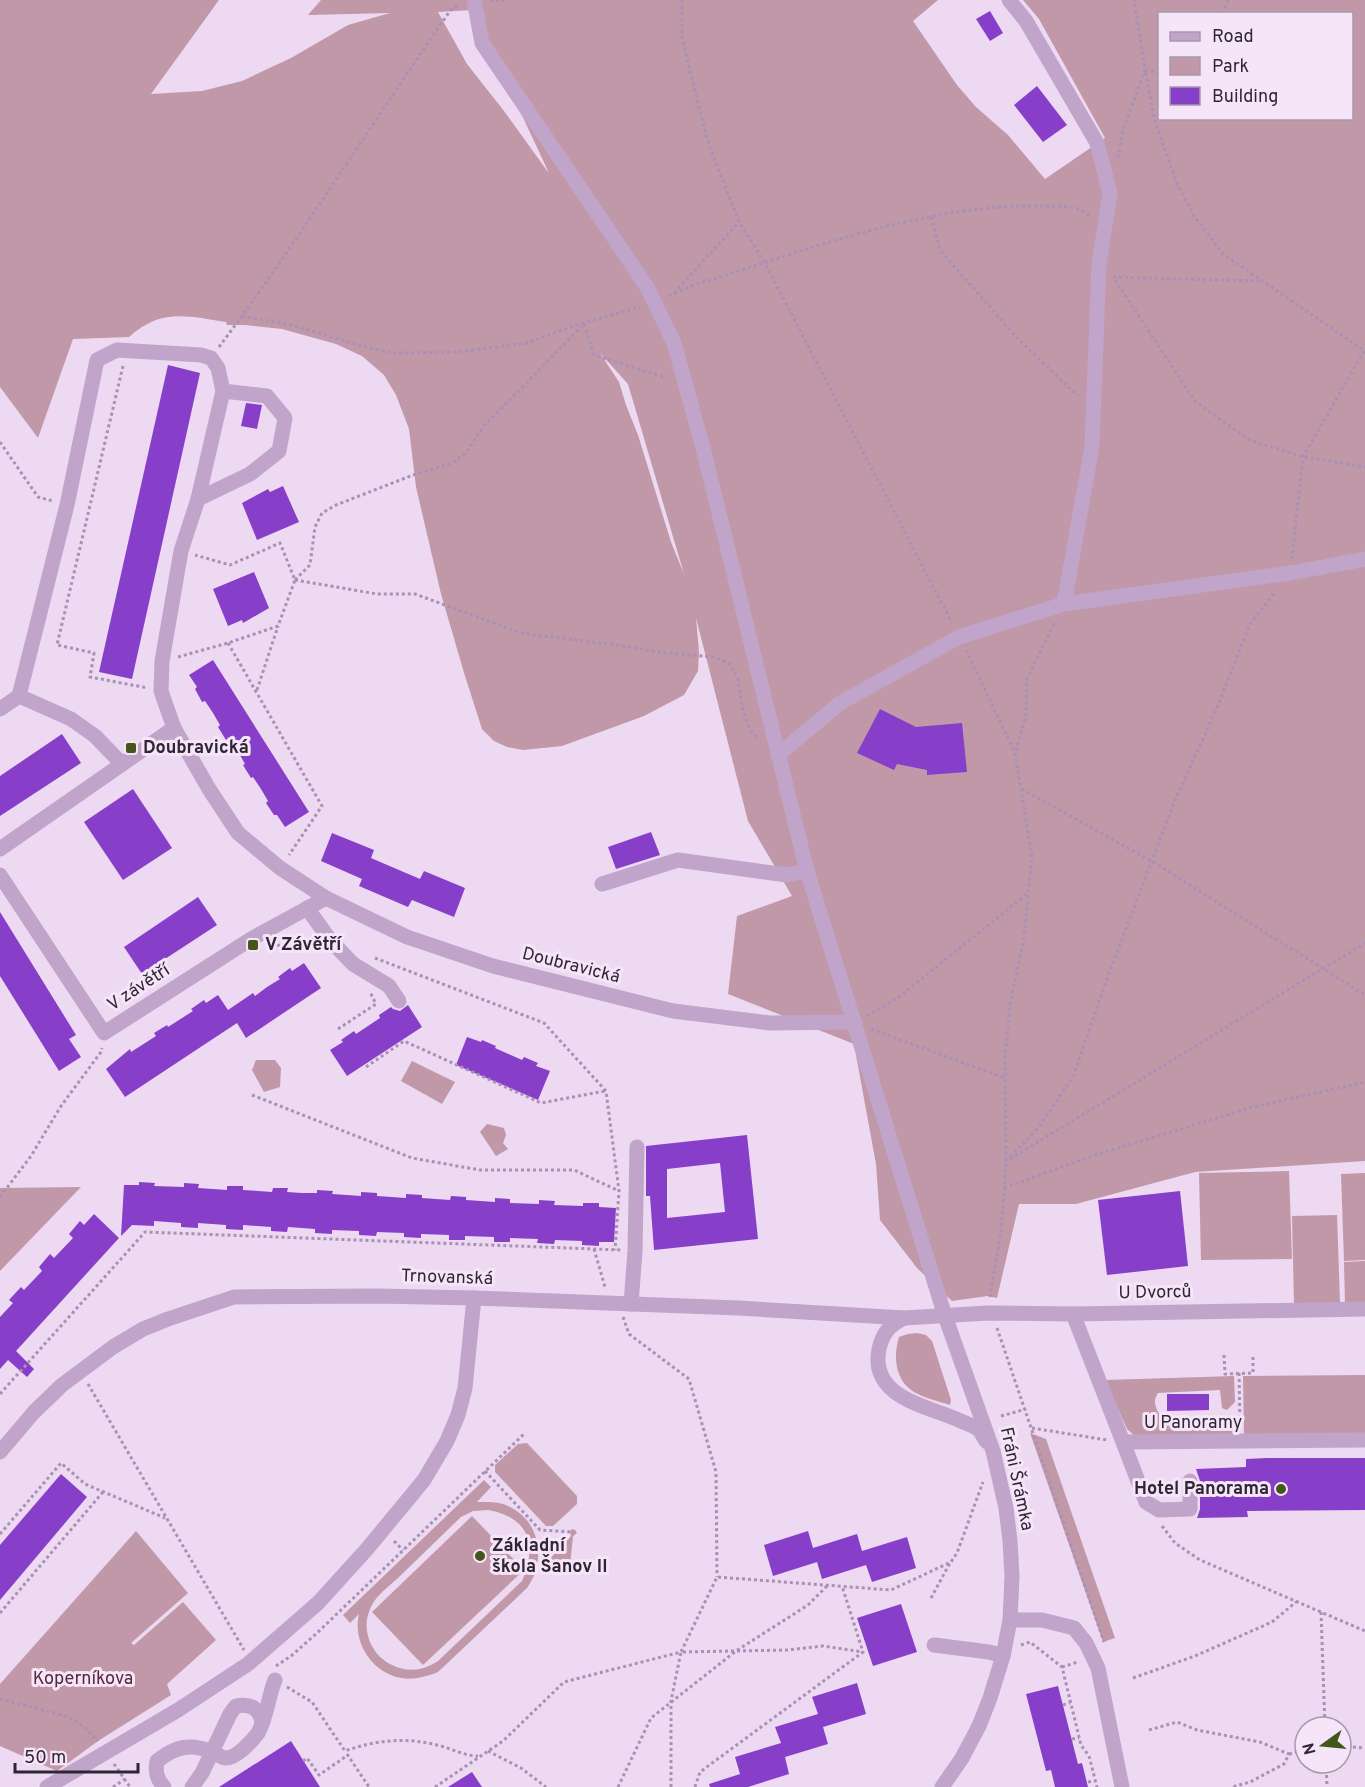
<svg xmlns="http://www.w3.org/2000/svg" width="1365" height="1787" font-family="Overpass,sans-serif">
<style>
.green{fill:#c198a8;fill-rule:evenodd}
.building{fill:#873fc9;fill-rule:evenodd}
.lines{fill:none;stroke-linecap:round;stroke-linejoin:round}
.path{stroke:#aa8fb6;stroke-width:3;stroke-dasharray:3 3;stroke-linecap:butt}
.minor{stroke:#c0a4ca;stroke-width:15}
.poi-dot{fill:#43571b;stroke:#f6e5f9;stroke-width:2}
.labels{text-anchor:middle;dominant-baseline:central;stroke-width:6;stroke-linejoin:round;paint-order:stroke}
.poi-label{font-size:18px;font-weight:bold;fill:#2f2635;stroke:#f6e5f9;text-anchor:start}
.street-label{font-size:18px;fill:#2f2635;stroke:#f6e5f9}
.park-label{font-size:18px;fill:#542939;stroke:#f6e5f9}
</style>
<rect width="100%" height="100%" fill="#edd9f2"/>
<g class="green">
<path d="M0,0H219L151,94L202,91L242,81L291,58L348,25L390,13L308,15L321,0H938L913,21L957,85L976,107L1008,135L1045,179L1105,138L1039,19L1023,0H1365V1161L1195,1172L1076,1204H1019L997,1298L988,1296L952,1301L917,1268L880,1220L876,1164L854,1044L728,994L737,916L792,896L748,821L696,618L699,652L698,671L684,695L644,716L562,746L523,750L507,747L494,741L482,729L465,676L441,594L416,487L409,429L396,395L384,375L362,356L336,344L282,329L245,325H227L226,322C187,316 161,308 129,337L73,339L38,438L0,387ZM473,10L548,171V172L504,111L467,64L438,12ZM1160,14H1352V118H1160ZM600,353L628,384L684,574L671,542L638,435L626,405L619,382Z"/>
<path d="M256,1060H275L281,1068L280,1087L264,1092L252,1070Z"/>
<path d="M412,1061L455,1082L442,1104L401,1081Z"/>
<path d="M487,1124L504,1128L506,1135L503,1143L508,1149L496,1156L480,1132Z"/>
<path d="M1289,1171L1292,1259L1201,1260L1199,1173Z"/>
<path d="M1365,1173V1260L1344,1261L1341,1174Z"/>
<path d="M81,1187L0,1271V1188Z"/>
<path d="M1337,1215L1340,1303L1294,1304L1292,1216Z"/>
<path d="M1365,1261V1303H1345L1344,1262Z"/>
<path d="M917,1333L926,1335L932,1341L951,1400L950,1405C938,1401 924,1398 914,1392C895,1380 893,1357 899,1337L908,1334Z"/>
<path d="M1365,1375V1435L1244,1437L1243,1376Z"/>
<path d="M1234,1376L1235,1402L1227,1410L1222,1408L1220,1390L1158,1393C1155,1398 1154,1401 1156,1407C1162,1430 1199,1421 1217,1420L1219,1418L1235,1423V1437L1135,1436L1127,1429L1105,1380Z"/>
<path d="M1030,1433L1046,1439L1115,1638L1103,1642Z"/>
<path d="M527,1443L577,1496V1504L553,1526H546L495,1472V1465L518,1444Z"/>
<path d="M484,1480L491,1487L477,1502C488,1502 499,1501 510,1507C541,1522 546,1562 527,1588L438,1672C425,1677 414,1680 401,1678C373,1673 352,1643 359,1614L350,1623L343,1615ZM488,1510C529,1517 538,1545 522,1581L438,1661C423,1671 406,1673 390,1664C369,1653 360,1626 372,1605C377,1595 389,1586 398,1578C419,1558 440,1537 461,1517L473,1511Z"/>
<path d="M472,1516L524,1570L423,1665L372,1612Z"/>
<path d="M572,1529L575,1530L577,1533L573,1536L569,1574C560,1574 552,1571 545,1564L571,1536L570,1532Z"/>
<path d="M136,1531L188,1593L131,1643L134,1645L183,1602L216,1640L167,1684L171,1695L98,1741L57,1771L0,1746V1684Z"/>
</g>
<g class="building">
<path d="M990,11L1003,33L990,41L976,19Z"/>
<path d="M1037,86L1067,125L1043,142L1014,105Z"/>
<path d="M168,365L200,373L132,679L99,672Z"/>
<path d="M246,403L262,405L257,429L241,426Z"/>
<path d="M283,486L299,522L257,540L242,503L268,489L270,492Z"/>
<path d="M254,572L269,608L243,623L242,620L228,626L213,589Z"/>
<path d="M213,660L309,812L285,827L277,815H274L266,803L268,801L261,789L253,777L251,778L243,765L245,764L237,750L229,738L226,740L218,727L220,725L213,713L205,701L202,702L195,689L197,687L189,675Z"/>
<path d="M880,709L916,727L962,723L967,772L927,775V770L897,764L894,770L857,753Z"/>
<path d="M62,734L81,763L0,816V776Z"/>
<path d="M133,789L172,848L123,880L84,822Z"/>
<path d="M651,832L660,855L616,869L608,847Z"/>
<path d="M332,833L374,850L371,858L420,879L424,871L465,888L454,917L412,900L408,907L359,886L362,879L321,861Z"/>
<path d="M198,897L217,925L142,974L124,947Z"/>
<path d="M0,912L76,1035L69,1039L81,1057L59,1071L0,976Z"/>
<path d="M304,963L321,988L246,1038L237,1023L125,1097L106,1069L130,1049L131,1052L156,1036L154,1033L167,1025L168,1027L193,1011L191,1009L204,1000L206,1003L218,995L228,1010L253,993L255,996L267,987L280,979L278,977L290,968L292,971Z"/>
<path d="M408,1005L422,1027L347,1076L330,1050L343,1042L341,1040L354,1031L356,1034L380,1018L379,1015L391,1007L393,1009L400,1011Z"/>
<path d="M467,1037L481,1042L482,1040L496,1046L495,1048L522,1060L524,1057L538,1063L536,1066L550,1071L538,1100L456,1065Z"/>
<path d="M747,1135L758,1239L654,1250L650,1196H646V1146ZM720,1163L725,1212L667,1218V1169Z"/>
<path d="M139,1182L155,1183L154,1186L184,1187V1183L199,1184L198,1188L213,1189L227,1190V1186H243V1190L258,1191L272,1192L273,1188H288L287,1192L302,1193H317V1190L333,1191L332,1194L347,1195L361,1196V1192L377,1193V1196L406,1198V1194L422,1195V1198L450,1200L451,1196L466,1197V1200L495,1202V1198L510,1199V1203L539,1204V1200L555,1201L554,1205L583,1206V1203H599V1207L616,1208L614,1242H599V1246L582,1245V1241L555,1240L554,1244L537,1243L538,1239L510,1238V1242H494V1237L465,1236V1240H449V1235L421,1234V1238L404,1237V1233L377,1232L376,1236L359,1235V1231L332,1230V1234L315,1233V1229L288,1227L287,1232L271,1231V1227L243,1225V1230L226,1229V1225L198,1223V1228L181,1227V1223L154,1221V1226L132,1225L121,1236L124,1185H139Z"/>
<path d="M1180,1191L1188,1266L1107,1275L1098,1200Z"/>
<path d="M94,1214L119,1238L16,1351L34,1369L27,1377L8,1360L0,1369V1317L13,1303L9,1300L21,1287L24,1290L42,1271L39,1267L50,1254L54,1258L73,1238L69,1234L80,1221L84,1225Z"/>
<path d="M1167,1394H1209V1410L1167,1411Z"/>
<path d="M1267,1458H1365V1510L1247,1511L1248,1517L1197,1518L1200,1509V1481L1196,1469L1246,1467V1459Z"/>
<path d="M61,1474L87,1497L0,1600V1545Z"/>
<path d="M808,1531L813,1548L857,1534L862,1551L907,1537L916,1568L872,1582L866,1565L822,1579L817,1562L773,1576L764,1545Z"/>
<path d="M901,1604L917,1652L873,1666L857,1618Z"/>
<path d="M857,1683L866,1714L823,1727L828,1744L785,1757L789,1774L748,1787H710L709,1784L740,1774L735,1757L781,1743L775,1727L818,1714L812,1697Z"/>
<path d="M1058,1686L1078,1764L1082,1763L1088,1787H1055L1051,1770L1046,1771L1026,1694Z"/>
<path d="M291,1741L320,1787H219Z"/>
<path d="M472,1772L482,1787H448Z"/>
</g>
<g class="lines">
<g class="path">
<path d="M682,0V38L707,139L739,222L765,263L952,623"/>
<path d="M490,1L505,0"/>
<path d="M1223,14L1228,0"/>
<path d="M1160,73L1145,70L1155,122L1177,183L1194,216L1223,254L1365,351"/>
<path d="M1118,158L1123,130L1145,70L1134,0"/>
<path d="M931,217L940,250L1017,338L1078,396"/>
<path d="M1113,277L1259,281"/>
<path d="M1115,280L1195,401L1249,440L1303,457L1365,467"/>
<path d="M674,293L739,222"/>
<path d="M669,296L691,286C805,251 921,204 1043,206C1059,207 1079,204 1090,217"/>
<path d="M242,316L291,325L373,349L395,353L457,352L527,343L570,327L640,307"/>
<path d="M584,324L594,355L667,378"/>
<path d="M219,347C301,237 374,120 452,8L460,6"/>
<path d="M123,366L57,645L94,653L90,677L148,688"/>
<path d="M0,442L38,497L53,501"/>
<path d="M1292,559L1303,457L1364,351"/>
<path d="M295,580L377,594H415L521,633L623,646L658,652L713,657L729,663L738,679L742,707L749,728L757,738"/>
<path d="M295,580L310,565L315,527L322,513L336,505L413,475L452,463L466,453L483,427L582,326"/>
<path d="M228,643L322,806L289,855"/>
<path d="M966,650L1015,753L1032,857L1024,939L1011,998L1005,1055L1006,1161L1001,1231L990,1297"/>
<path d="M178,657L228,643L278,626L295,580L280,543L230,565L195,555"/>
<path d="M257,690L278,626"/>
<path d="M1016,751L1026,715L1027,679L1055,622"/>
<path d="M1022,789L1153,862L1365,995"/>
<path d="M271,946L312,942"/>
<path d="M375,958L544,1023L606,1091L619,1191L615,1250"/>
<path d="M867,1016L899,997L1028,893"/>
<path d="M338,1029L376,1004L370,992"/>
<path d="M871,1029L1005,1078"/>
<path d="M366,1067L404,1041L541,1103L605,1091"/>
<path d="M252,1095L412,1158L480,1170H574L619,1191"/>
<path d="M1010,1159L1365,943"/>
<path d="M1006,1161L1038,1128L1073,1077L1110,970L1176,798L1217,708L1250,624L1276,591"/>
<path d="M1004,1188L1092,1156L1253,1107L1365,1082"/>
<path d="M0,1197L31,1156L61,1106L101,1052L102,1048"/>
<path d="M594,1249L605,1287"/>
<path d="M623,1317L629,1334L689,1379L716,1472L717,1577"/>
<path d="M997,1328L1104,1642"/>
<path d="M1224,1355L1225,1374L1253,1373V1354"/>
<path d="M1239,1373L1240,1425"/>
<path d="M88,1384L244,1650"/>
<path d="M0,1394L145,1232L621,1250"/>
<path d="M1001,1416L1026,1409"/>
<path d="M1032,1428L1107,1440"/>
<path d="M485,1471L540,1530L573,1532"/>
<path d="M1162,1526L1175,1543L1200,1560L1365,1631"/>
<path d="M0,1534L61,1463L85,1484L165,1518"/>
<path d="M394,1541L403,1550"/>
<path d="M931,1598L950,1563"/>
<path d="M1321,1612L1325,1727"/>
<path d="M0,1613L103,1492"/>
<path d="M1021,1645L1030,1642L1062,1667L1081,1745L1089,1756L1097,1787"/>
<path d="M276,1666L291,1656L316,1634L525,1433"/>
<path d="M1062,1667L1078,1662"/>
<path d="M1133,1678L1195,1656L1272,1622L1296,1602"/>
<path d="M287,1687L312,1702L345,1751C376,1740 405,1737 437,1745C451,1748 464,1756 478,1756"/>
<path d="M0,1699L69,1717L84,1727L98,1741"/>
<path d="M1063,1705L1070,1703"/>
<path d="M1149,1730L1177,1722L1197,1730L1260,1742L1289,1754L1284,1764L1250,1782L1232,1787"/>
<path d="M1072,1739L1079,1738"/>
<path d="M1341,1746L1365,1748"/>
<path d="M488,1751L521,1768L546,1787"/>
<path d="M347,1754L369,1787"/>
<path d="M1289,1754L1305,1750"/>
<path d="M303,1761L307,1758L319,1775L348,1755"/>
<path d="M1326,1763L1327,1787"/>
<path d="M114,1764L130,1787"/>
<path d="M1088,1782L1095,1781"/>
<path d="M113,1787L125,1779"/>
<path d="M435,1787L503,1741L564,1682L681,1652L717,1577L891,1590L951,1562L957,1553L983,1482"/>
<path d="M618,1787L651,1718L736,1651L808,1605L828,1585"/>
<path d="M671,1787V1701L681,1652L787,1650L823,1646L863,1652"/>
<path d="M695,1787L700,1772L863,1652L842,1586"/>
</g>
<g class="minor">
<path d="M474,0L482,43L647,287L674,343L703,448L807,871L945,1316L993,1451L1006,1508L1010,1541L1012,1576L1010,1620L1003,1656L990,1698L979,1726L962,1758L942,1787"/>
<path d="M1009,0L1026,21L1097,143L1110,193L1099,264L1092,446L1064,604"/>
<path d="M198,499L250,474L279,451L285,418L267,396L223,391"/>
<path d="M0,709L19,696"/>
<path d="M778,755L840,703L959,637L1064,604L1290,573L1365,559"/>
<path d="M122,764L95,736L71,719L19,696L67,505L97,360L117,350L201,355L211,358L218,368L223,391L198,499L181,551L162,661L161,691L174,728L209,789L238,833L280,868L326,898L407,937L493,966L673,1011L770,1023L855,1022"/>
<path d="M0,849L174,728"/>
<path d="M0,875L104,1033L251,939L326,898"/>
<path d="M602,884L678,860L787,875L807,871"/>
<path d="M307,908L330,940L353,964L389,986L399,1001"/>
<path d="M631,1304L635,1251L637,1147"/>
<path d="M1073,1314L1123,1442L1365,1440"/>
<path d="M904,1318C890,1325 883,1332 879,1349C869,1399 930,1406 963,1422C968,1424 975,1426 979,1430C982,1433 984,1439 987,1442"/>
<path d="M1123,1442L1146,1502L1159,1510L1190,1509V1481"/>
<path d="M0,1452L34,1412L62,1385L113,1347L143,1329L168,1319L234,1297L377,1296L474,1298L738,1308L904,1318L988,1313L1073,1314L1365,1309"/>
<path d="M1010,1620H1042L1074,1628L1086,1643L1098,1668L1122,1787"/>
<path d="M934,1645L989,1652L1003,1656"/>
<path d="M47,1787L178,1710L248,1664L318,1603L367,1549L424,1480L447,1441L458,1415L465,1388L474,1298"/>
<path d="M164,1787C157,1779 155,1772 157,1761C176,1746 190,1743 213,1752C217,1754 221,1757 225,1758C236,1759 252,1741 258,1733C267,1717 268,1697 275,1680"/>
<path d="M192,1787L202,1773L230,1714L236,1706C250,1703 260,1708 262,1723"/>
</g>
</g>
<g class="poi-dot">
<rect x="125" y="742" width="12" height="12" rx="3"/>
<rect x="247" y="939" width="12" height="12" rx="3"/>
<circle cx="1281" cy="1489" r="6"/>
<circle cx="480" cy="1556" r="6"/>
</g>
<g class="labels">
<g class="poi-label">
<text x="143" y="748">Doubravická</text>
<text x="265" y="945">V Závětří</text>
<text x="1269" y="1489" text-anchor="end">Hotel Panorama</text>
<text x="492" y="1546">Základní<tspan x="492" dy="21">škola Šanov II</tspan></text>
</g>
<g class="street-label">
<text transform="translate(571 966) rotate(14)">Doubravická</text>
<text transform="translate(139 988) rotate(-33)">V závětří</text>
<text transform="translate(447 1278) rotate(2)">Trnovanská</text>
<text transform="translate(1155 1293) rotate(-1)">U Dvorců</text>
<text x="1193" y="1423">U Panoramy</text>
<text transform="translate(1016 1479) rotate(78)">Fráni Šrámka</text>
</g>
<g class="park-label">
<text x="83" y="1679">Koperníkova</text>
</g>
</g>
<rect x="1158" y="12" width="195" height="108" fill="#f6e5f9" stroke="#a699ab" stroke-width="1.5"/>
<rect x="1170" y="32" width="30" height="9" fill="#c0a4ca" stroke="#a699ab" stroke-width="1.5"/>
<text x="1212" y="42" font-size="18" fill="#2f2635">Road</text>
<rect x="1170" y="57" width="30" height="18" fill="#c198a8" stroke="#a699ab" stroke-width="1.5"/>
<text x="1212" y="72" font-size="18" fill="#2f2635">Park</text>
<rect x="1170" y="87" width="30" height="18" fill="#873fc9" stroke="#a699ab" stroke-width="1.5"/>
<text x="1212" y="102" font-size="18" fill="#2f2635">Building</text>
<g transform="translate(1323 1745) rotate(255)"><circle r="28" fill="#f6e5f9" stroke="#a699ab" stroke-width="1.5"/>
<path d="M0-4.5L10 22L0 15L-10 22Z" fill="#43571b"/>
<text y="-9" font-size="16" font-weight="bold" text-anchor="middle" fill="#2f2635">N</text>
</g>
<path d="M15 1763v9h123v-9" fill="none" stroke="#2f2635" stroke-width="3"/>
<text x="24" y="1763" font-size="18" fill="#2f2635" stroke="#f6e5f9" stroke-width="4.5" paint-order="stroke">50 m</text>
</svg>
